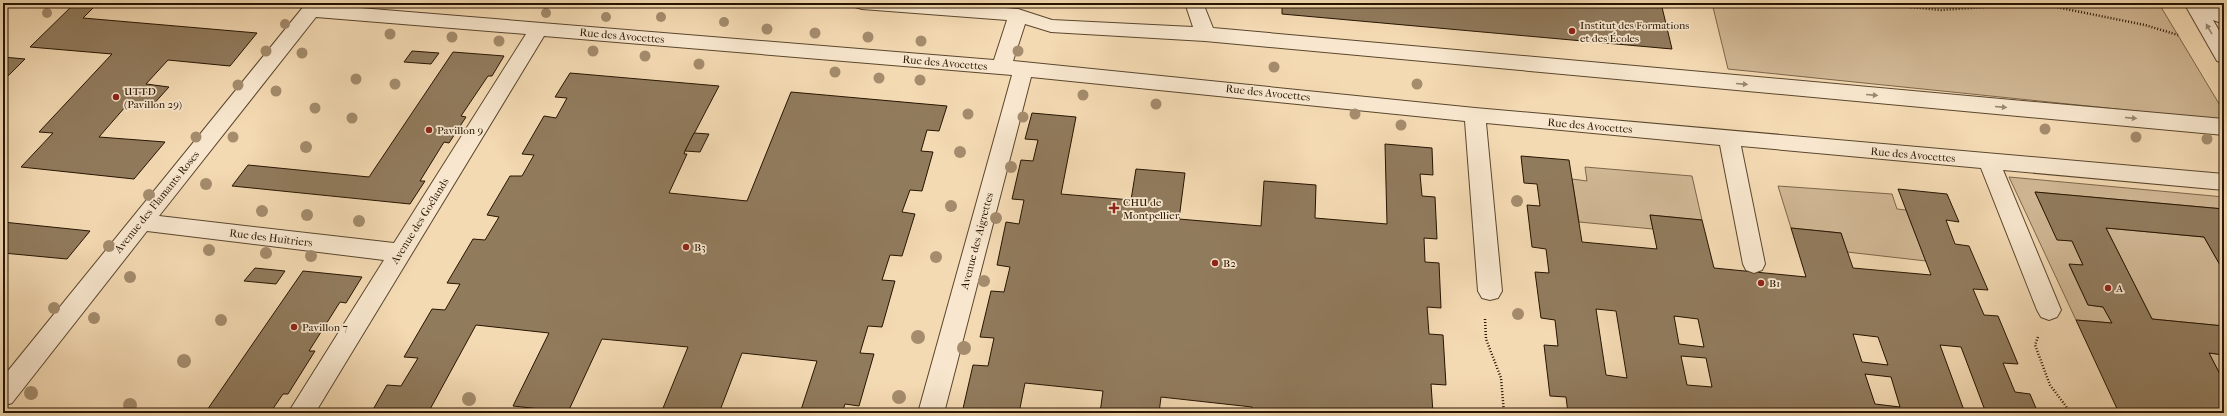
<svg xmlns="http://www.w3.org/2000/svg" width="2227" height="416" font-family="'IM FELL French Canon',serif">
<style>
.green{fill:#d1b895;stroke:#7c664a}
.building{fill:#917b5d;stroke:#261400;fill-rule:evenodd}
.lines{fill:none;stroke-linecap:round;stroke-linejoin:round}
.service-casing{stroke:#5a462d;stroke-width:2}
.path{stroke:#261400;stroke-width:2.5;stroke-dasharray:1 2;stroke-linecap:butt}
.service{fill:#f8e7ce;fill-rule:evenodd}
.tree{fill:#a48c6d}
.oneway{fill:#9a8871}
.poi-dot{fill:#8f2418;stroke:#f8e7ce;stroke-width:1.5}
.labels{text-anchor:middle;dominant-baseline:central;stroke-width:3.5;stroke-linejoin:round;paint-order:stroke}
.poi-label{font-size:11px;fill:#261400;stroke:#f8e7ce;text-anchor:start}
.street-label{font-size:11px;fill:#261400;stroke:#f8e7ce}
</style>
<rect width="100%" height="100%" fill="#f4dab3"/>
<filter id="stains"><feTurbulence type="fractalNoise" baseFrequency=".005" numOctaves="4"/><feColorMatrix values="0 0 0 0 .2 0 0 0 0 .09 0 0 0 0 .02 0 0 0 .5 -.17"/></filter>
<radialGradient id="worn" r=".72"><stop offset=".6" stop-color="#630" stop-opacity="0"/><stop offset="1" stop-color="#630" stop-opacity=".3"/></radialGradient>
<g class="green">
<path d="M1712,3H2122L2161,7L2224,112V120L1728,69Z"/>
<path d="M1585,167L1692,176L1702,220L1650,215L1653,229L1579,222L1572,179L1587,181Z"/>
<path d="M2009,177L2224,197V209L2035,192L2057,239L2072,241L2083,265H2069L2088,305L2103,307L2112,323L2076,320Z"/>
<path d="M1778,186L1892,194L1897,209L1906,210L1926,261L1847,252L1841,233L1791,228Z"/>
<path d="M2106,228L2204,237L2224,272V326L2152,319Z"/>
<path d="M2209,353L2224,355V382Z"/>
</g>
<g class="building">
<path d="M25,3H55L51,7L24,5Z"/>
<path d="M1282,3H1661L1672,49L1282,14Z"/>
<path d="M74,4L95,6L83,18L257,33L230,66L168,60L146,84L169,87L150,108L126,106L99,137L165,142L134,179L21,167L53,133L39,132L112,54L30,47Z"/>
<path d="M412,51L439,53L431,64L404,62Z"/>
<path d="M453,52L504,56L492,76H488L461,116L466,117L449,143L444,142L420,181H425L410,204L232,186L248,165L369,177Z"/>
<path d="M3,57L25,59L3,81Z"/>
<path d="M570,73L719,86L685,151L684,154H687L669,193L747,201L791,92L947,106L939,131L927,130L921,151L933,152L922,191L910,190L902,212L915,214L902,256L890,255L882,280L895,281L882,327L868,326L860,353L874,354L859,406L845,404L842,413H800L817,361L742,353L719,413H661L688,347L602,339L568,412L513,406L549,333L476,325L428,413H371L387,385L401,386L418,358L404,357L432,309L445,310L460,284L447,283L473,239L485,240L499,217L487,215L510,176H522L534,155L522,154L544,116L556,118L567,98L555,97Z"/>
<path d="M1032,113L1076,117L1061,194L1131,200L1136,169L1185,173L1179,219L1261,226L1264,181L1316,185L1315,218L1387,224L1385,144L1432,148L1433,175L1420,174L1422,196L1435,197L1437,239L1424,238L1425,262L1439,263L1441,308L1427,307L1429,334L1443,335L1446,385L1431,384L1433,413H1252V407L1161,397L1159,413H1100L1103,391L1025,383L1019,413H962L973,365L988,366L994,338L980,337L991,291L1004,292L1010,267L997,265L1006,222L1019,224L1024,200L1012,199L1021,160L1033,161L1038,140L1025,139Z"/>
<path d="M694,133L709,134L700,152L685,151Z"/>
<path d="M1521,156L1569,160L1582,242L1657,249L1650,215L1702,220L1714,268L1806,277L1791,228L1841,233L1853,268L1931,275L1898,189L1947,194L1959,222L1946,220L1955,244L1969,246L1988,290L1973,289L1984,315L1998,316L2018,364L2003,363L2015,392L2030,394L2038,413H1986L1961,347L1940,345L1965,413H1568L1566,397L1550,396L1544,345L1558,346L1555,320L1541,318L1535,272L1549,273L1546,249L1532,247L1527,205L1540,206L1537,184L1524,183ZM1596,309L1616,311L1627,378L1606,375ZM1674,316L1698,319L1704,347L1679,344ZM1853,334L1878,337L1888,365L1862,362ZM1681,356L1706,358L1712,387L1687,385ZM1865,374L1891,377L1900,407L1875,404Z"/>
<path d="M2035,192L2224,209V272L2204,237L2106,228L2152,319L2224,326V355L2209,353L2224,382V413H2119L2076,320L2112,323L2103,307L2088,305L2069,264L2083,265L2072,241L2057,240Z"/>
<path d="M3,222L90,231L67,259L3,253Z"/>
<path d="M255,268L285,271L276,284L244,281Z"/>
<path d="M303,271L362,277L346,303L340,302L309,351H315L288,394H283L270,413H205Z"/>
</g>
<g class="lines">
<defs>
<g id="service">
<path d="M853,3H944L1018,9L1052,20L1193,27L1185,3H1203L1213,28L2224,119V135L1205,41L1051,32L1025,24L1013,61L1475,108L2224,174V190L2003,170L2061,310L2057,317L2049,320L2041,317L2037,310L1981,168L1741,146L1765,264L1762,270L1754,273L1746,270L1743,264L1720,145L1486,123L1502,291L1498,298L1490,300L1482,298L1478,291L1465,121L1031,77L944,413H918L1012,75L544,36L315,413H288L384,260L147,231L12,403L3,406V377L304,6L311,4L994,60L1007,20L862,9L855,7ZM316,17L526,34L394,243L159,216Z"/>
<path d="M2184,3H2210L2224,10V24L2213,20L2224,39V63L2217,61Z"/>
</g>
</defs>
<use href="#service" class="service-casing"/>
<g class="path">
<path d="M1812,3H1867L1941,10L1986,7H2056L2145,25L2178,35"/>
<path d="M1485,319L1486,339L1501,378L1504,413"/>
<path d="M2038,337L2035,345L2050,385L2071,413"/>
</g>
<use href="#service" class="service"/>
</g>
<g class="tree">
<circle cx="47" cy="13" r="5"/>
<circle cx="546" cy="13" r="5"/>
<circle cx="606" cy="17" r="5"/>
<circle cx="661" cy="17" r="5"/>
<circle cx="724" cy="22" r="5"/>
<circle cx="285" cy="24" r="5"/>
<circle cx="767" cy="29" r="5.5"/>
<circle cx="815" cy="33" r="5.5"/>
<circle cx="390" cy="34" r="5.5"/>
<circle cx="452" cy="37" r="5.5"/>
<circle cx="868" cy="37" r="5.5"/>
<circle cx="499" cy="41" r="5.5"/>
<circle cx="921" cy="41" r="5.5"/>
<circle cx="266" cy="51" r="5.5"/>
<circle cx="593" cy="51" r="5.5"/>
<circle cx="1018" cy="51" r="5.5"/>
<circle cx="302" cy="53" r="5.5"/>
<circle cx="645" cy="56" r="5.5"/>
<circle cx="699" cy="64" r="5.5"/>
<circle cx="1274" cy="67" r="5.5"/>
<circle cx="835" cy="72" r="5.5"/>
<circle cx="879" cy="78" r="5.5"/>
<circle cx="356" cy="79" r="5.5"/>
<circle cx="920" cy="80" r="5.5"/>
<circle cx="395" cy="84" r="5.5"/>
<circle cx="1417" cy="84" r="5.5"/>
<circle cx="238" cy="85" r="5.5"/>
<circle cx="276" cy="91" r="5.5"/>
<circle cx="1083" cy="95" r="5.5"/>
<circle cx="1156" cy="104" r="5.5"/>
<circle cx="315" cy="108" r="5.5"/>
<circle cx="968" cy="114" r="5.5"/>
<circle cx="1355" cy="114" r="5.5"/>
<circle cx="1023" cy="117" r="5.5"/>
<circle cx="352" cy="118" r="5.5"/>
<circle cx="1401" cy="125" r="5.5"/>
<circle cx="2045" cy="129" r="5.5"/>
<circle cx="196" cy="137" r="5.5"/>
<circle cx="233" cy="137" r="5.5"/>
<circle cx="2136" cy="137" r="5.5"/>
<circle cx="2207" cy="139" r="5.5"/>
<circle cx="306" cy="147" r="6"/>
<circle cx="960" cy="152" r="6"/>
<circle cx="1011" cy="167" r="6"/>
<circle cx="206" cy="184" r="6"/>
<circle cx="149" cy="195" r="6"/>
<circle cx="1517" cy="201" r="6"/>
<circle cx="951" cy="206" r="6"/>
<circle cx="262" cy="211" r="6"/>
<circle cx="307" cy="215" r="6"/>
<circle cx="996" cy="218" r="6"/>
<circle cx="359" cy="221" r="6"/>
<circle cx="109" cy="246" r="6"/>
<circle cx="209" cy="250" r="6"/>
<circle cx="266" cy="253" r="6"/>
<circle cx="311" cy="256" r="6"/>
<circle cx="936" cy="257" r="6"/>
<circle cx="130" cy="277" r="6"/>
<circle cx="984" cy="281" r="6"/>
<circle cx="54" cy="308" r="6"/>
<circle cx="1518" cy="314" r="6"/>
<circle cx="94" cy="318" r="6"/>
<circle cx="221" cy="320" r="6"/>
<circle cx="918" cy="337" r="7"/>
<circle cx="964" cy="348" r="7"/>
<circle cx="184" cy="361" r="7"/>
<circle cx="31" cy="393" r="7"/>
<circle cx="899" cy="397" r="7"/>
<circle cx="469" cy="399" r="7"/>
<circle cx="130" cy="405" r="7"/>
</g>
<defs><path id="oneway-solid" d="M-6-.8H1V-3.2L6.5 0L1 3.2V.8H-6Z"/></defs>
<g class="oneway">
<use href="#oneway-solid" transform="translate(2209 29) rotate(-120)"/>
<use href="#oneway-solid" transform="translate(1742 84) rotate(5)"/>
<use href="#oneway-solid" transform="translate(1872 95) rotate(5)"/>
<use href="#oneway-solid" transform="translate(2001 107) rotate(5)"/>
<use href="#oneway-solid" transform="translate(2131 118) rotate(5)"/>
</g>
<g class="poi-dot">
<circle cx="1572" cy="31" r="4"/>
<circle cx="116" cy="97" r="4"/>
<circle cx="429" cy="130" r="4"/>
<path d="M1112 202h4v4h4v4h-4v4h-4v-4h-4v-4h4z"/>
<circle cx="686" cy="247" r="4"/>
<circle cx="1215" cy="263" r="4"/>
<circle cx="1761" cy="283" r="4"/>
<circle cx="2108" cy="288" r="4"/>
<circle cx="294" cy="327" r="4"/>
</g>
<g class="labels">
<g class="poi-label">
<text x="1580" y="25">Institut des Formations<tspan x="1580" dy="13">et des Écoles</tspan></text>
<text x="124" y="91">UTTD<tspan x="124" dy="13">(Pavillon 29)</tspan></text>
<text x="437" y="130">Pavillon 9</text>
<text x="1123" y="202">CHU de<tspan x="1123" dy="13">Montpellier</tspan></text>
<text x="694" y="247">B3</text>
<text x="1223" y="263">B2</text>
<text x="1769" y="283">B1</text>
<text x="2116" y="288">A</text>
<text x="302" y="327">Pavillon 7</text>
</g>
<g class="street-label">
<text transform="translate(622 36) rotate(5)">Rue des Avocettes</text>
<text transform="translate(945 63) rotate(5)">Rue des Avocettes</text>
<text transform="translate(1268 93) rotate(6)">Rue des Avocettes</text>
<text transform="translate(1590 126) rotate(5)">Rue des Avocettes</text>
<text transform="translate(1913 155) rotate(5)">Rue des Avocettes</text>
<text transform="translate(157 202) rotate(-51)">Avenue des Flamants Roses</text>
<text transform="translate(420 221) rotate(-58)">Avenue des Goélands</text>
<text transform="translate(271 238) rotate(7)">Rue des Huîtriers</text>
<text transform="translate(977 241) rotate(-75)">Avenue des Aigrettes</text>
</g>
</g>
<rect width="2227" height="416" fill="none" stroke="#f4dab3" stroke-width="16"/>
<rect x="4" y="4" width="2219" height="408" fill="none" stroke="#261400" stroke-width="2"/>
<rect x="8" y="8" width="2211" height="400" fill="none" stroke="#261400"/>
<rect width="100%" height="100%" filter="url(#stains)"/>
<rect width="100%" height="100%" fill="url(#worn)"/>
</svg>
